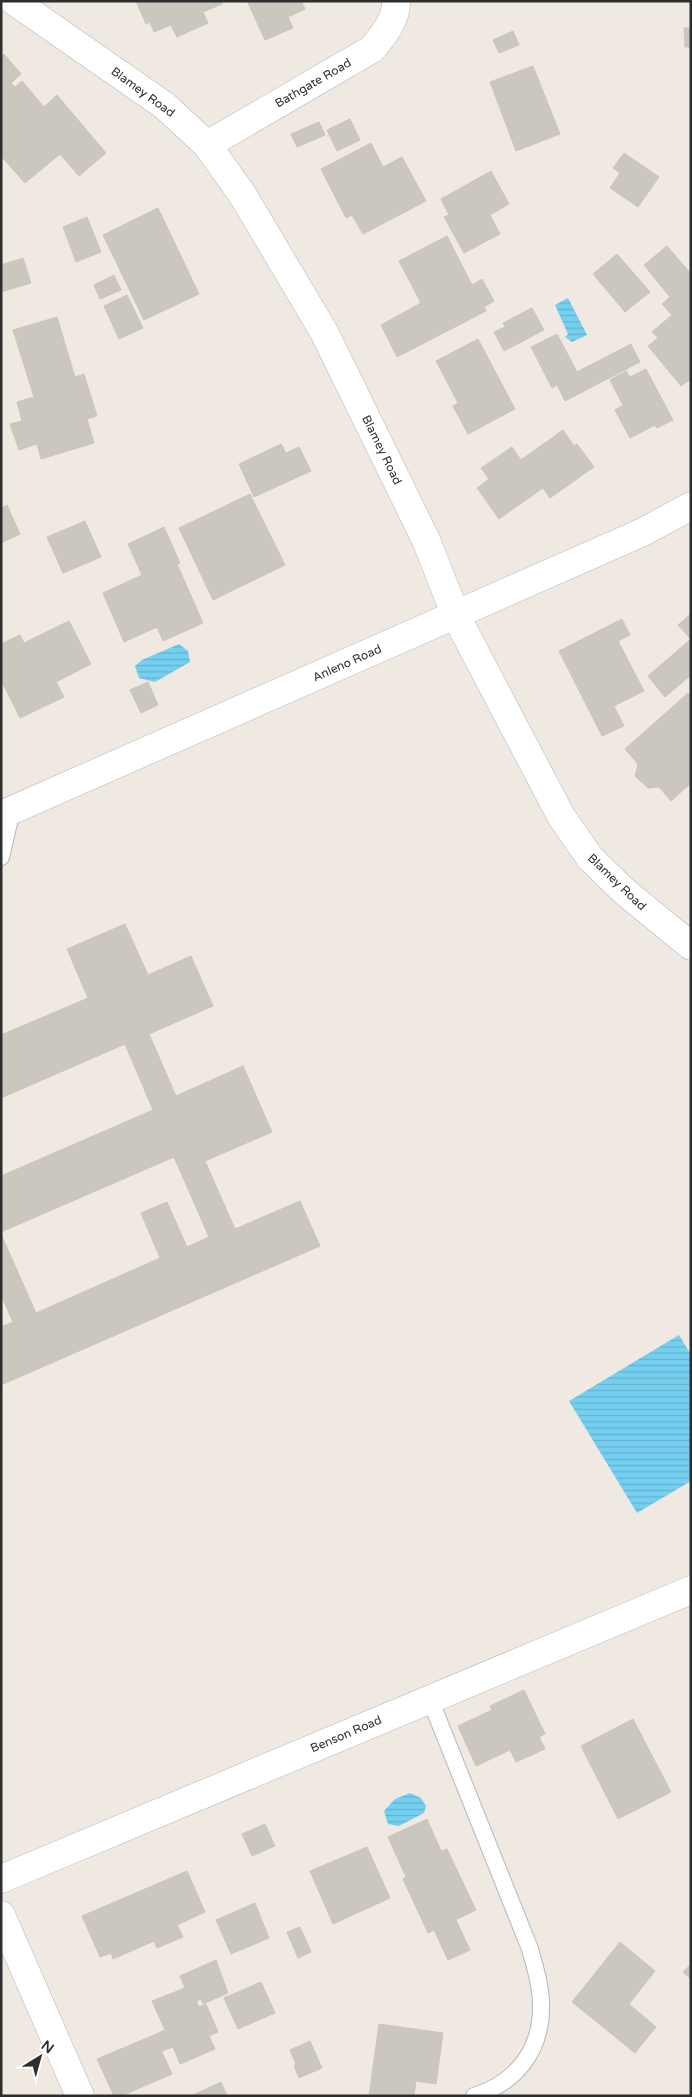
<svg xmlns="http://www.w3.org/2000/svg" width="692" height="2097" font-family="'Varela Round',sans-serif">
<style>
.water{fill:url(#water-rules)}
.building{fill:#cbc7bf;stroke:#cbc5ba}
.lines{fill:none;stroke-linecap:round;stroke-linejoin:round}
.lane-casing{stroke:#b4b7c1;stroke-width:18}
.street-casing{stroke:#b4b7c1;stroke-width:29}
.lane{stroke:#fff;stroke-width:16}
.street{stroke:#fff;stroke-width:28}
.labels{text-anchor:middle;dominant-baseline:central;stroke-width:4;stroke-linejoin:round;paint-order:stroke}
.street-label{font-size:12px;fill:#2e2e2e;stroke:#fff}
</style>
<defs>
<pattern id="water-rules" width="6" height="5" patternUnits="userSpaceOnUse" patternTransform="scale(1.25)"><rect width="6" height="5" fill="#75cff0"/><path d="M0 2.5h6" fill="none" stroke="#66b2ce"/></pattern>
</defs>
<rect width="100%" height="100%" fill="#efe9e1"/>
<g class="water">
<path d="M568,298L587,335L572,342L565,337L568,334L555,305Z"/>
<path d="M179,644L188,651L190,662L155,682L139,678L135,666L142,660Z"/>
<path d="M679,1335L691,1355V1481L637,1513L569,1401Z"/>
<path d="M410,1793L421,1798L426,1806L424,1813L399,1826L388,1824L384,1811L395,1799Z"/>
</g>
<g class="building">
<path d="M136,1H221L222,4L203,12L208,23L177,37L171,25L154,32L150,22L146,24Z"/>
<path d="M247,1H301L305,9L288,17L293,28L265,40Z"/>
<path d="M684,28H691V47H685Z"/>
<path d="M513,31L519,45L499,53L493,40Z"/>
<path d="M4,54L21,74L11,83L15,87L22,81L44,107L57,95L106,153L79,176L60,154L25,183L1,156V57Z"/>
<path d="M533,66L560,134L516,151L490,82Z"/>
<path d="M350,119L360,140L337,151L327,130Z"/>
<path d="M319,122L325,135L297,147L291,134Z"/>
<path d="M371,143L383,167L402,157L426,201L363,234L352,215L346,218L321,169Z"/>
<path d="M624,153L659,177L638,207L610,188L620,173L613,168Z"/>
<path d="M491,171L509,204L490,215L500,234L464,253L444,217L449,215L441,199Z"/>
<path d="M158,208L199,294L144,320L103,235Z"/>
<path d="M87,217L101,252L76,262L63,227Z"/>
<path d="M447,236L472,285L482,279L494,301L484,307L486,311L397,357L381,325L421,303L399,261Z"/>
<path d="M667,246L691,274V379L681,386L648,346L658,338L652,332L672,315L662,304L670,297L644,265Z"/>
<path d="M617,254L650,292L625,312L593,274Z"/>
<path d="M23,258L31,283L1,292V265Z"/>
<path d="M114,275L121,290L100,299L94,285Z"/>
<path d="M127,295L143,328L119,339L104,306Z"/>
<path d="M532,308L544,330L504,351L494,332L505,327L503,323Z"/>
<path d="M57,317L75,377L84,374L97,416L87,419L94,443L41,459L37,444L19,450L10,424L22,421L17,402L34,397L13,330Z"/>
<path d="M557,334L577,372L631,344L640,362L565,401L557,385L552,388L531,347Z"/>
<path d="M478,339L515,409L468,434L453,406L458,403L436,361Z"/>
<path d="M646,369L673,420L657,428L655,425L630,438L615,410L623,405L610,380L626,371L630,377Z"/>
<path d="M563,430L574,446L577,444L594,467L550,498L543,488L499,519L477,488L489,479L481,468L512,447L521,460Z"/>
<path d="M281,444L286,453L299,447L311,471L254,497L239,464Z"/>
<path d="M250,494L285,565L213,600L179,528Z"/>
<path d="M7,505L20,534L1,543V508Z"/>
<path d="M85,521L101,557L63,573L47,537Z"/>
<path d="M164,527L180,563L177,564L203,623L163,641L157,627L124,642L103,593L142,575L128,544Z"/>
<path d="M691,614V639L678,625Z"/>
<path d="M622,619L630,635L618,641L644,691L614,706L624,726L602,736L559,651Z"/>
<path d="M69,621L91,664L56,682L64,697L20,718L1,680V644L20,635L24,643Z"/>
<path d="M691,639V675L665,697L648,676Z"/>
<path d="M148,682L158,705L141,713L130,690Z"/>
<path d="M688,693L691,696V783L671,801L659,787L648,788L635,776L638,764L625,749Z"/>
<path d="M125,924L148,975L191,956L213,1006L149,1034L176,1096L243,1066L272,1132L205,1161L235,1229L300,1201L320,1246L1,1385V1327L13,1322L1,1295V1234L36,1313L160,1258L141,1213L167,1202L187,1247L209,1237L174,1157L1,1232V1176L153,1110L125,1044L1,1098V1035L88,998L67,949Z"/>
<path d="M524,1690L545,1734L539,1737L545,1749L516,1762L510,1750L476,1766L458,1726L492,1710L490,1706Z"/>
<path d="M633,1719L671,1792L618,1819L581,1746Z"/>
<path d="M427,1819L441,1851L447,1849L476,1910L428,1933L403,1879L406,1877L388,1837Z"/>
<path d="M265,1824L275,1846L252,1856L242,1834Z"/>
<path d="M367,1847L390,1898L333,1924L310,1871Z"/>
<path d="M187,1871L205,1912L177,1925L183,1937L157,1948L154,1941L113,1959L111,1953L100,1957L82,1916Z"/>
<path d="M255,1903L269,1938L231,1954L216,1920Z"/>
<path d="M456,1920L470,1950L448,1960L434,1930Z"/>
<path d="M300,1927L311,1952L298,1958L287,1932Z"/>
<path d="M620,1942L655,1971L629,2004L656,2027L635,2053L572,2002Z"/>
<path d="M216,1960L228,1993L203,2004L201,1999L197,2001L190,1986L185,1988L180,1976Z"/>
<path d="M691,1964V1979L683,1972Z"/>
<path d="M261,1982L275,2013L238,2029L224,1998Z"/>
<path d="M190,1986L199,2007L206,2004L218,2032L209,2036L215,2049L180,2064L173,2047L162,2051L154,2035L165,2030L152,2001Z"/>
<path d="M379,2024L443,2033L436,2084L416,2081L414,2096H369Z"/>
<path d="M154,2035L172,2074L121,2096H114L97,2059Z"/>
<path d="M310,2041L322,2068L299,2078L294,2066L296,2064L290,2050Z"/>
<path d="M221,2082L227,2096H191Z"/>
</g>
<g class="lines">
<defs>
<g id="lane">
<path d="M1,857L12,810"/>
<path d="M430,1699L530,1949C535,1967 541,1986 541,2005C542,2050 516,2083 474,2096"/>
</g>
<g id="street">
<path d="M14,1L165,106L207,145L242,194L324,332L426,540L456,616L561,816L590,858L625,892L691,946"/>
<path d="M207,145L372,49C383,36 397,19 396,1"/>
<path d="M1,815L643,532L691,506"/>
<path d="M1,1879L691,1590"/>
<path d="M1,1915L80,2096"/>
</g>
</defs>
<use href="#lane" class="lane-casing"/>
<use href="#street" class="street-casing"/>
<use href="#lane" class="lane"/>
<use href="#street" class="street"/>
</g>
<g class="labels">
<g class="street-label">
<text transform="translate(313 83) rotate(-30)">Bathgate Road</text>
<text transform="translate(143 92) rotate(36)">Blamey Road</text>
<text transform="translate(382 450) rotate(64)">Blamey Road</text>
<text transform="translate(347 663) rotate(-24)">Anleno Road</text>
<text transform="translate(617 882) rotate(44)">Blamey Road</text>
<text transform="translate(346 1734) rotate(-23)">Benson Road</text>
</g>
</g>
<rect width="692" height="2097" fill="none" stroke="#2e2e2e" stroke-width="5"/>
<g transform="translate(40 2057) rotate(37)" stroke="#ffffff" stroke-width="4" paint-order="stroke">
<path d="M0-4L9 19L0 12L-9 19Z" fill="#2e2e2e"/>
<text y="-8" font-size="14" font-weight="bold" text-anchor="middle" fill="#2e2e2e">N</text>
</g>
</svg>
